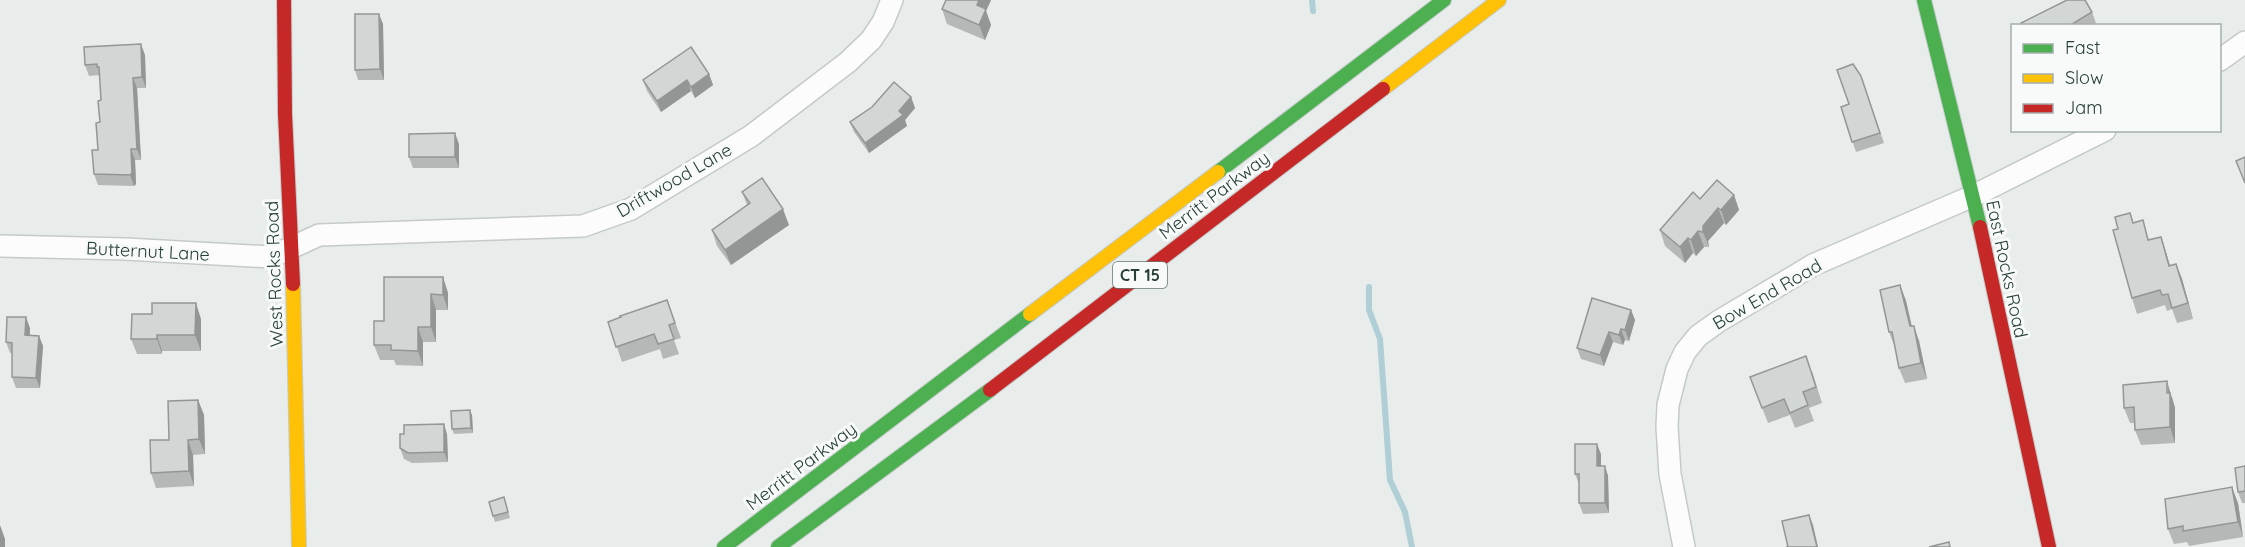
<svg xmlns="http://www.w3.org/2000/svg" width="2245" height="547" font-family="Quicksand,sans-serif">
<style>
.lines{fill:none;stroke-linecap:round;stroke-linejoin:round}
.stream{stroke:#afced5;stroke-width:6}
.street-casing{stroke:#c5cac8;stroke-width:24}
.fast-casing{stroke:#c4cac8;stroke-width:16}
.slow-casing{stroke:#c4cac8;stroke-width:16}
.jam-casing{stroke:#c4cac8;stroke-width:16}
.street{stroke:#fcfcfc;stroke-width:21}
.fast{stroke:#4caf50;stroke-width:14}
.slow{stroke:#ffc107;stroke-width:14}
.jam{stroke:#c62828;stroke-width:14}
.wall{fill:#b5b8b7}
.shaded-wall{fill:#939695}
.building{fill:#d2d6d5;stroke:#939695;stroke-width:1.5}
.labels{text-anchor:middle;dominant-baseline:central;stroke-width:6;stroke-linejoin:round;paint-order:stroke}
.shield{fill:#f7faf9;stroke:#657673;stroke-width:1.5}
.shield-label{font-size:16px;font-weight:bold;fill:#273e39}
.street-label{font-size:18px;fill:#273e39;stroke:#f7faf9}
</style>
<rect width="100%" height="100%" fill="#e8edeb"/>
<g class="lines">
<g class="stream">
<path d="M1312,0L1313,11"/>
<path d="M1369,287V310L1380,339L1390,480L1405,512L1412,547"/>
</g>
<defs>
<g id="street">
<path d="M2220,60L2245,42"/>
<path d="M0,246L126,249L271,257L319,235L583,226L631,209L751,136L848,62L871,40L883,22L892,0"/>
<path d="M1684,547L1670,474L1667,427L1668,405L1677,369L1685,352L1698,336L1719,321L1813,265L1973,196L2105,130"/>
</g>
<g id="fast">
<path d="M1924,0L1980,227"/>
<path d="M1218,172L1444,0"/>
<path d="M724,547L1030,314"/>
<path d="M778,547L990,390"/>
</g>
<g id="slow">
<path d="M1383,89L1499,0"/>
<path d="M293,284L299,547"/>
<path d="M1030,314L1218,172"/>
</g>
<g id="jam">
<path d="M284,0L285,114L293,284"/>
<path d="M1980,227L2049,547"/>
<path d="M990,390L1383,89"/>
</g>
</defs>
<use href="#street" class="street-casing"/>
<use href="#fast" class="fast-casing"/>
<use href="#slow" class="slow-casing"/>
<use href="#jam" class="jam-casing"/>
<use href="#street" class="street"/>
<use href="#fast" class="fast"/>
<use href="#slow" class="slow"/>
<use href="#jam" class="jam"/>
</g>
<g class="wall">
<path d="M946,0H991L986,11L991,25L985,40L947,24L942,9Z"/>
<path d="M2092,12L2096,23L2091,26H2022Z"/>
<path d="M383,24L384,80H358L355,70Z"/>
<path d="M145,55L146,88H137L141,160H135L136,184L134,186L98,185L94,174L98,150L101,100L100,75L89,76L85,65Z"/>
<path d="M709,74L713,85L695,98L691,91L661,112L647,91L643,80Z"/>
<path d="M1861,76L1884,143L1856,152L1841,107L1849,104Z"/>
<path d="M911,97L915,108L905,120L907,126L869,153L854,132L850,122Z"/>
<path d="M459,144V168H413L409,157Z"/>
<path d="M742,192L789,225L731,265L717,246L712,230L747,205Z"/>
<path d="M1734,195L1739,210L1726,225L1724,223L1708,241L1709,247H1704L1696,256L1693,253L1685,263L1665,246L1660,230L1700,199Z"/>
<path d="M2133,223L2150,240L2161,237L2170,265L2176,264L2182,279L2193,319L2177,323L2172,309L2167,311L2165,305L2137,314L2132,298Z"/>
<path d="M443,277L448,293V310H436V342H423V366L396,365L394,360H380L374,345L384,321Z"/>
<path d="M1900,285L1906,301L1912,326L1919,341L1927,379L1905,383L1899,368L1895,347L1889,332Z"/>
<path d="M667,300L681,338L674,340L679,354L663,359L660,349L622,362L608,322Z"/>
<path d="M1631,310L1635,320L1629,341L1625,340L1623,345L1613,342L1604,366L1581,359L1577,348Z"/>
<path d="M201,319V351H162V354H137L131,339Z"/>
<path d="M30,328V335L39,336L43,346L40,388H16L12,377V353H10L6,342Z"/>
<path d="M1812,371L1822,403L1809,408L1814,421L1795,428L1790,415L1768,423L1750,377Z"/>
<path d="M2172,397L2175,408V443L2141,445L2135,430V423H2130L2124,408Z"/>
<path d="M198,400L204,415L205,454L193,455L194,486L156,488L151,473L169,440Z"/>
<path d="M472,415L473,433L454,434L452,429Z"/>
<path d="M447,434L448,462L412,463L404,459L400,448Z"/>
<path d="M1601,454V466H1605L1608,476L1609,513L1583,514L1579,503V484L1575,474Z"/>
<path d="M2245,466V503H2242L2238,492Z"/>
<path d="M506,503L510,518L495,522L493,516Z"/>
<path d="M2238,503L2243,537L2189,546L2187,542L2174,544L2168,529Z"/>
</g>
<g class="shaded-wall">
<path d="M979,0H991L986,11L991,25L985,40L979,25L977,5Z"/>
<path d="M379,14L383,24L384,80L380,69Z"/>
<path d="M141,44L145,55L146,88L142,77Z"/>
<path d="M709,74L713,85L695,98L691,87Z"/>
<path d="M133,78L137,88L141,160L137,149Z"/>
<path d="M687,80L691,91L661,112L657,101Z"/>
<path d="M911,97L915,108L905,120L907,126L869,153L865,143L899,111Z"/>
<path d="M455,133L459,144V168L455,157Z"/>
<path d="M131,149L135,160L136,184L134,186L130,175Z"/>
<path d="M1734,195L1739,210L1726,225L1721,210Z"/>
<path d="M1718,208L1724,223L1708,241L1709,247L1703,232V226Z"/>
<path d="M783,209L789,225L731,265L725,250Z"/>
<path d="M1698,231L1704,247L1696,256L1691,240Z"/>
<path d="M2161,237L2166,252L2174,281L2169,266Z"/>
<path d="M1688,238L1693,253L1685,263L1680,247Z"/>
<path d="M2176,264L2182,279L2193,319L2188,303Z"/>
<path d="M443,277L448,293V310L443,295Z"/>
<path d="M1900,285L1906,301L1915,342L1910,326Z"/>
<path d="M431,294L436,310V342L431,327Z"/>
<path d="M196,303L201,319V351L195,335Z"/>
<path d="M1631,310L1635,320L1629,341L1625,330Z"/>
<path d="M26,317L30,328L29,346L25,335Z"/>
<path d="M1914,326L1919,341L1927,379L1921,363Z"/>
<path d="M418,327L423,342V366L418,351Z"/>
<path d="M1621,329L1625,340L1623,345L1619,335Z"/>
<path d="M1609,332L1613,342L1604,366L1600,355Z"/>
<path d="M157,335L162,351V354L157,339Z"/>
<path d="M39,336L43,346L40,388L36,378Z"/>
<path d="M2167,381L2175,408V443L2170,427Z"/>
<path d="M198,400L204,415L205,454L199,439Z"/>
<path d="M470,410L472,415L473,433L471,428Z"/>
<path d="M444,424L447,434L448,462L444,452Z"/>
<path d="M188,440L193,455L194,486L189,471Z"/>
<path d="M1597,444L1601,454V476L1597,466Z"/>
<path d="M1605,466L1608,476L1609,513L1605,503Z"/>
<path d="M2232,487L2238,503L2243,537L2238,522Z"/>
<path d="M1809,515L1813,525L1818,547H1817Z"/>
<path d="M0,525L5,539V547H0Z"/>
</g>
<g class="building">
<path d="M946,0H979L977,5L986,9L979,25L942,9Z"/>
<path d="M2067,0H2085L2092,12L2069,26H2023L2021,23Z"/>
<path d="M355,14H379L380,69L355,70Z"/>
<path d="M141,44L142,77L133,78L137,149H131L132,173L130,175L94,174L92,150H98L96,123L100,122L98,101L101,100L99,67H97V64L85,65L84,47Z"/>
<path d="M691,47L709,74L691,87L687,80L657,101L643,80Z"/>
<path d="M1853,64L1861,76L1880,133L1852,142L1841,107L1849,104L1837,70Z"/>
<path d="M894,82L911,97L899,111L903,115L865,143L850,122L872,107Z"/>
<path d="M455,133V157H409V134Z"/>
<path d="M2245,157V183L2236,161Z"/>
<path d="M762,178L783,209L725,250L712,230L750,203L742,192Z"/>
<path d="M1717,180L1734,195L1721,210L1718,208L1703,226V232L1698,231L1691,240L1688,238L1680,247L1660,230L1693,192L1700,199Z"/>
<path d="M2130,213L2133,223L2143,220L2148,240L2161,237L2169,266L2176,264L2188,303L2172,308L2168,294L2162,295L2160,290L2132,298L2113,230L2118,229L2115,217Z"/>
<path d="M384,277H443V295L431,294V327H418V351L391,350V345H374V321H384Z"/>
<path d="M1900,285L1910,326H1914L1921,363L1899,368L1892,332H1889L1880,290Z"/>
<path d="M1592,298L1631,310L1625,330L1621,329L1619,335L1609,332L1600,355L1577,348Z"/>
<path d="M667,300L675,323L669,325L674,339L658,344L654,334L616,347L608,322L621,317L620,316Z"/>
<path d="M152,303H196L195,335H157V339H131L132,314H152Z"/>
<path d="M7,317H26L25,335L39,336L36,378L12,377V343L6,342Z"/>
<path d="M1806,356L1816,387L1803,392L1808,405L1790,413L1784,399L1762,408L1750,377Z"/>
<path d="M2167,381V393H2170V427L2135,430L2134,407L2124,408L2123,385Z"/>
<path d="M198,400L199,439L188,440L189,471L151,473L150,440H169L168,401Z"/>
<path d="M470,410L471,428L452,429L451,411Z"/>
<path d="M444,424V452L408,453L400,448V434H404V425Z"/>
<path d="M1575,444H1597V466H1605V503H1579V474H1575Z"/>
<path d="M2245,466V491L2238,492L2235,468Z"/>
<path d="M2232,487L2238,522L2183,531V526L2168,529L2165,499Z"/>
<path d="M504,497L508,512L493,516L489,502Z"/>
<path d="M1809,515L1817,547H1786H1788L1782,521Z"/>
<path d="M1949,542L1950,547H1929Z"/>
</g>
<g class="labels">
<rect class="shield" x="1113" y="262" width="54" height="26" rx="4.5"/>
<g class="shield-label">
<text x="1140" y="275">CT 15</text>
</g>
<g class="street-label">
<text transform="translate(674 180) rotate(-30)">Driftwood Lane</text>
<text transform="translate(1214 195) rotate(-37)">Merritt Parkway</text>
<text transform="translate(148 251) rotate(3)">Butternut Lane</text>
<text transform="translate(2007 269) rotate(78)">East Rocks Road</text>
<text transform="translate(274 274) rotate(-92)">West Rocks Road</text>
<text transform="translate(1767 294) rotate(-30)">Bow End Road</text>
<text transform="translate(801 466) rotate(-37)">Merritt Parkway</text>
</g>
</g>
<rect x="2011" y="24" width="210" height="108" fill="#f7faf9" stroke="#a4afac" stroke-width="1.5"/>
<rect x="2023" y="44" width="30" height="9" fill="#4caf50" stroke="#a4afac" stroke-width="1.5"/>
<text x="2065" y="54" font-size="18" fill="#273e39">Fast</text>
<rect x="2023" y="74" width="30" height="9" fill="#ffc107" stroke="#a4afac" stroke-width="1.5"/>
<text x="2065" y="84" font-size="18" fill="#273e39">Slow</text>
<rect x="2023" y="104" width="30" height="9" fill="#c62828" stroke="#a4afac" stroke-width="1.5"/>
<text x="2065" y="114" font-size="18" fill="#273e39">Jam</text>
</svg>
